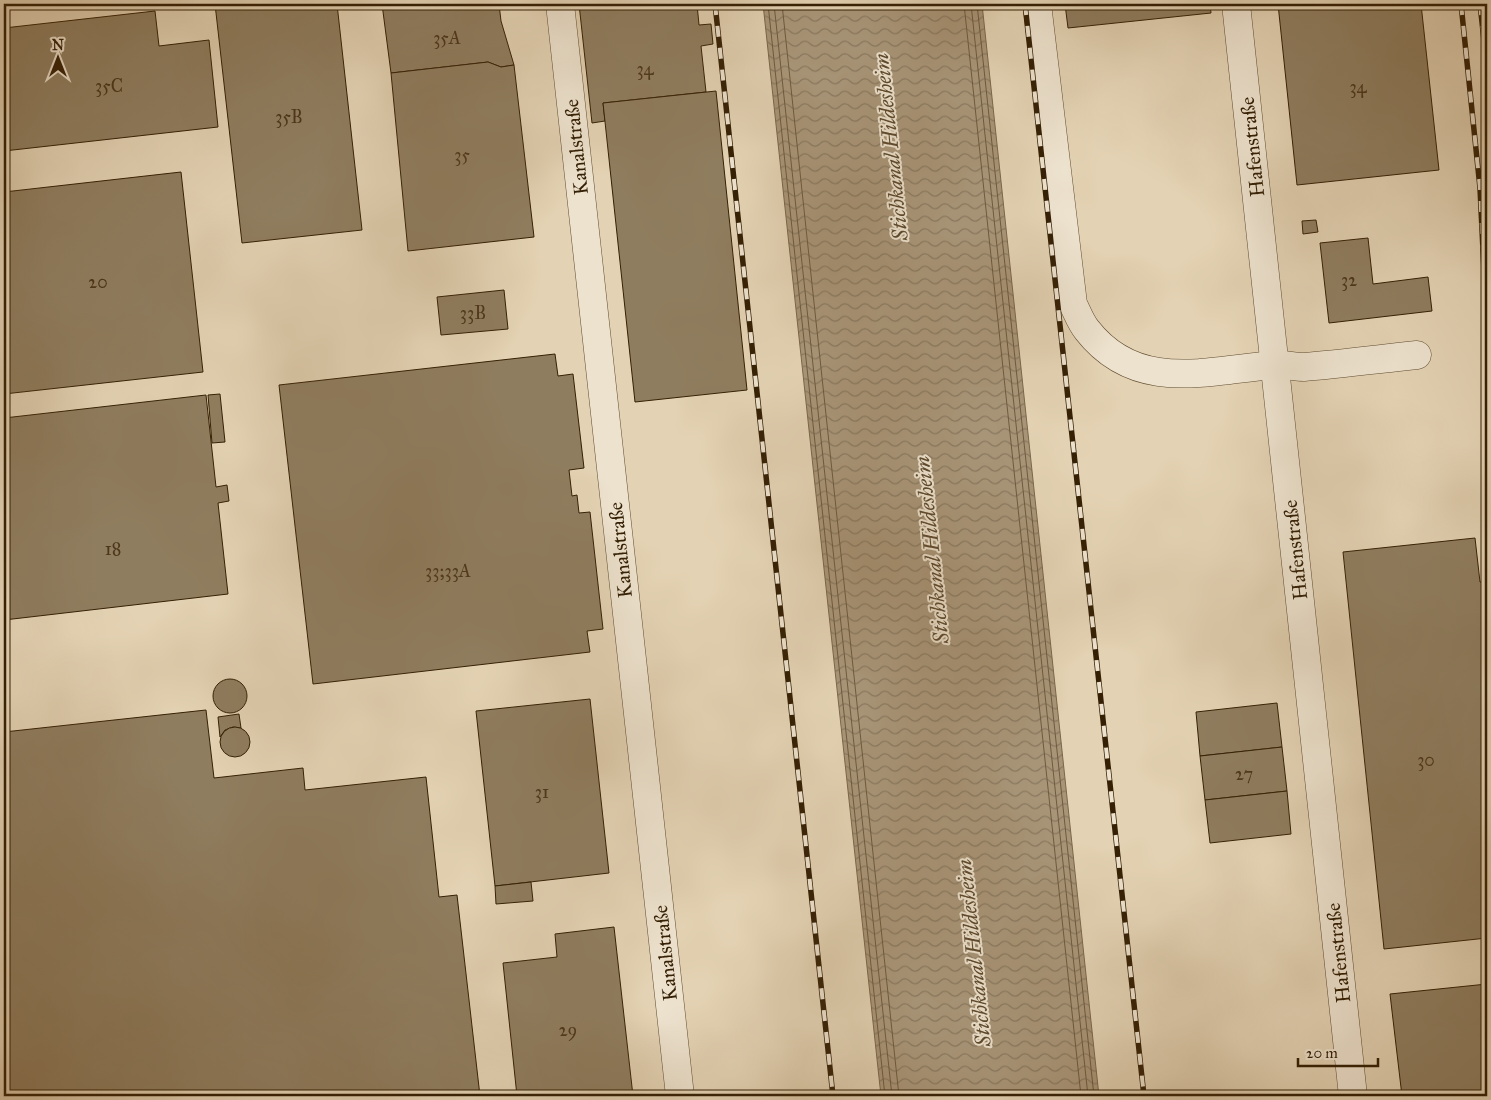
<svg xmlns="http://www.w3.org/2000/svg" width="1491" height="1100" font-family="'IM FELL Great Primer',serif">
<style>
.water{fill:url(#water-waves);stroke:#7a664a}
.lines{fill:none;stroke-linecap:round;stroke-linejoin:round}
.shore{stroke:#6e5a3e;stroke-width:1}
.building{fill:#8f7d5f;stroke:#352005}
.minor-casing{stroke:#604c30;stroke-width:29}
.minor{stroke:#ede2ce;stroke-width:28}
.rail-casing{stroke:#352005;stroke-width:5.5}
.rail{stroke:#ede2ce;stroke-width:4;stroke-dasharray:11;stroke-linecap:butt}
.labels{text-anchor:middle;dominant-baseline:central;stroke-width:4;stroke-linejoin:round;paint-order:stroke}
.number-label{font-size:18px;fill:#4c371c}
.street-label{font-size:20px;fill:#352005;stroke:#ede2ce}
.water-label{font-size:21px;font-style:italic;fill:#5d492d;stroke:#ede2ce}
</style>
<defs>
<pattern id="water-waves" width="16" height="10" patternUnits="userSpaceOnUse" patternTransform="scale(1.25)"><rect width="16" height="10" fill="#a89578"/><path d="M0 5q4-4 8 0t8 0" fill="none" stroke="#8a7960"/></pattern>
</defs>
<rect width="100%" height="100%" fill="#e3d2b3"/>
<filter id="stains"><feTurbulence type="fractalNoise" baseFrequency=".004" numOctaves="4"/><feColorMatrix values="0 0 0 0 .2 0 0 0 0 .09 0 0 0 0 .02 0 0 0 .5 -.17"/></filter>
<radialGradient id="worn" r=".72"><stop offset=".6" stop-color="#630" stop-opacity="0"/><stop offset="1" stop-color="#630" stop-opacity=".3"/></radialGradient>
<path class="water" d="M763,4H982L1099,1096H881Z"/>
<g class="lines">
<g class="shore">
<path d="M768,4L885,1096"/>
<path d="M774,4L892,1096"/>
<path d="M782,4L899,1096"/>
<path d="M964,4L1081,1096"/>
<path d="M971,4L1088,1096"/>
<path d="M977,4L1094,1096"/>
</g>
</g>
<g class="building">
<path d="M215,4H337L362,230L242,243Z"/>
<path d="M382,4H499L501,21L514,65L501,67L488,62L391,73Z"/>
<path d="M579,4H697L699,25L711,24L713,44L701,46L706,92L603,103L605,121L592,123Z"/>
<path d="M1065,4H1210L1211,13L1068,28Z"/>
<path d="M1278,4H1421L1439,170L1297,185Z"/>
<path d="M155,11L159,46L209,40L218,127L4,151V28Z"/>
<path d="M488,62L501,67L514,65L534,237L408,251L391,73Z"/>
<path d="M716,91L747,390L635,402L603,103Z"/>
<path d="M181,172L203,372L4,394V192Z"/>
<path d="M1316,220L1318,232L1303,234L1302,221Z"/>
<path d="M1368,238L1373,284L1428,277L1432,311L1329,323L1320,243Z"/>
<path d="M504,290L508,329L441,335L437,297Z"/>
<path d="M555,354L558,376L573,374L584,468L569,470L572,496L577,495L579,513L590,512L603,629L587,631L590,652L313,684L279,385Z"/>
<path d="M220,394L225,442L212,443L208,395Z"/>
<path d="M206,395L216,487L227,485L229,501L218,503L228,594L4,620V418Z"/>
<path d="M1475,538L1480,582L1487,581V938L1384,949L1343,552Z"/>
<circle cx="230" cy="696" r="17"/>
<path d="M590,699L609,873L495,886L476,711Z"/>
<path d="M1277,703L1282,747L1200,756L1196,712Z"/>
<path d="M206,710L214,778L303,768L305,790L426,777L439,897L457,895L480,1096H5L4,732Z"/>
<path d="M239,714L241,728L233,727L225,730L220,737L218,717Z"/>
<circle cx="235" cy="742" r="15"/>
<path d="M1282,747L1287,791L1205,800L1200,756Z"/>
<path d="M1287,791L1291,834L1210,843L1205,800Z"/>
<path d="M531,882L533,901L496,904L495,886Z"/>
<path d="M614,927L633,1096H517L503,963L557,957L555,934Z"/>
<path d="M1487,984V1096H1402L1390,994Z"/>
</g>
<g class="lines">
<defs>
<g id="minor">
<path d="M560,4L680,1096"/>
<path d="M1037,4L1073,304C1077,312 1081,323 1087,330C1136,393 1206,371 1273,365C1283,364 1294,367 1304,367C1341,364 1379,359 1417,355"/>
<path d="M1236,4L1353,1096"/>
</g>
</defs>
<use href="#minor" class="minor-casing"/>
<use href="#minor" class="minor"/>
<defs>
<g id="rail">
<path d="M715,4L833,1096"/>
<path d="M1025,4L1144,1096"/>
<path d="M1461,4L1480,188L1487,333"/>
<path d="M1480,4L1487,68"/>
</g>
</defs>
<use href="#rail" class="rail-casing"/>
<use href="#rail" class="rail"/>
</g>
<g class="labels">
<g class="number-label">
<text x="447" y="38">35A</text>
<text x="645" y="69">34</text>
<text x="109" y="86">35C</text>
<text x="1358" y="87">34</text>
<text x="289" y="117">35B</text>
<text x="462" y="155">35</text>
<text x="1349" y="280">32</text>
<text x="98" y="282">20</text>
<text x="473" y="313">33B</text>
<text x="113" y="549">18</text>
<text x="448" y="571">33;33A</text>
<text x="1426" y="760">30</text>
<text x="1244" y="774">27</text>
<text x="542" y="792">31</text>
<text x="568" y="1030">29</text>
</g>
<g class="street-label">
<text transform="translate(576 147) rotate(-96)">Kanalstraße</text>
<text transform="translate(1252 147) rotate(-96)">Hafenstraße</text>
<text transform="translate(620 550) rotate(-96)">Kanalstraße</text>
<text transform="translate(1295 550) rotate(-96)">Hafenstraße</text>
<text transform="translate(665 953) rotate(-96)">Kanalstraße</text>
<text transform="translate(1338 953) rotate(-96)">Hafenstraße</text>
</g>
<g class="water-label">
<text transform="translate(891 147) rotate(-96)">Stichkanal Hildesheim</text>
<text transform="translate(932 550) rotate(-96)">Stichkanal Hildesheim</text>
<text transform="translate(974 953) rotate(-96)">Stichkanal Hildesheim</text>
</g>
</g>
<rect width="1491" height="1100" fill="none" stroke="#e3d2b3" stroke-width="20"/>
<rect x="5" y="5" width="1481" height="1090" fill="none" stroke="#352005" stroke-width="2.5"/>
<rect x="10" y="10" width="1471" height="1080" fill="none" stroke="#352005"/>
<g transform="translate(58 58)" stroke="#ede2ce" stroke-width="4" paint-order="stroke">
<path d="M0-4L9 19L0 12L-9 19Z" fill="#352005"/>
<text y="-8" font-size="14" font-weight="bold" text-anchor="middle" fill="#352005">N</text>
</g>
<path d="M1298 1058v8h80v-8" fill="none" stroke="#352005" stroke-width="2.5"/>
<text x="1306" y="1058" font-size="15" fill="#352005" stroke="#ede2ce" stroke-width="4" paint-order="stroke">20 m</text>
<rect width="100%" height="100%" filter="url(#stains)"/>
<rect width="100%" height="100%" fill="url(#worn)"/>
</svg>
